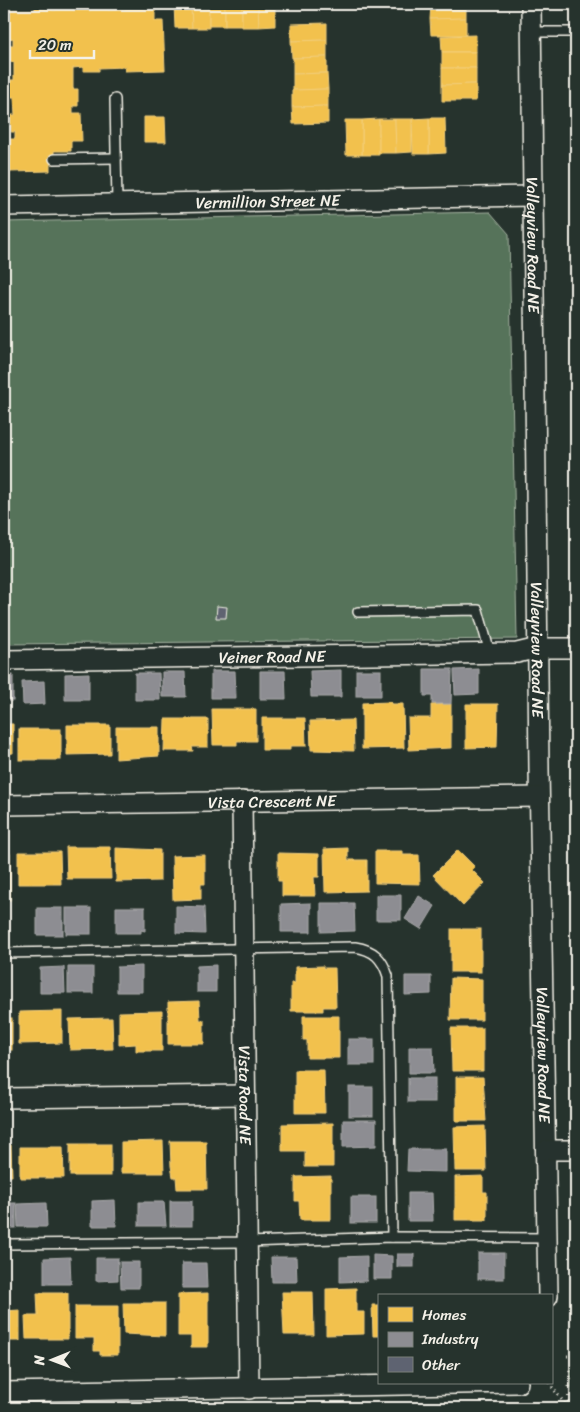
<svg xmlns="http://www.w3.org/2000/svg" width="580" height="1412" font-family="Sriracha,sans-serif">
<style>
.green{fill:#56735a;stroke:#a5b2a1}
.homes{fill:#f2c14e;stroke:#f3cf7c}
.industry{fill:#8d8d92;stroke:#acabac}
.building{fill:#5e6371;stroke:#f4f1e8}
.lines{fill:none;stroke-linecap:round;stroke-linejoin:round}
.service-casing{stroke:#f4f1e8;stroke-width:12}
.minor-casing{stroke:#f4f1e8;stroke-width:22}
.path{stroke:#f4f1e8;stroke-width:3;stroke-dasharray:1 4;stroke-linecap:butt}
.service{stroke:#26332d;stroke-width:9}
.minor{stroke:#26332d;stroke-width:19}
.labels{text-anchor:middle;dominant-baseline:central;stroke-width:5;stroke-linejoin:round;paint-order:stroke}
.street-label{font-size:16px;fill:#f4f1e8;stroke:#26332d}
</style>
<rect width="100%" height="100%" fill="#26332d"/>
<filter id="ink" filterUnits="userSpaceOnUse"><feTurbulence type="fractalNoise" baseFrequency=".02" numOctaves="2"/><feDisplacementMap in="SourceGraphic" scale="10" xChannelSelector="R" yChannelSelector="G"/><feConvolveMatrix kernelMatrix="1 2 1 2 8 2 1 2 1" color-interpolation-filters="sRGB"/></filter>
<g filter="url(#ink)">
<g class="green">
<path d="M490,212L509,234L517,639L4,644V222Z"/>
<path d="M571,1370H576V1408H470L573,1402Z"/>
</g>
<g class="homes">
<path d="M174,4H191L192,28H175Z"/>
<path d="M191,4H209V28H192Z"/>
<rect x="209" y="4" width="16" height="22"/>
<rect x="225" y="4" width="17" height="22"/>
<path d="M242,4H258L259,27H242Z"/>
<path d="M258,4H275V26L259,27Z"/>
<path d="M431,4H466V18L430,19Z"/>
<path d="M126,5H143V9H155V21H163L165,70L125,71V67L99,68V71H83V67L73,68V89H78V106H73V113H81L82,141H71V151H54V164H50V171L10,172V139H15V132H11L10,115H15L14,97H10V80H14V62H10V45H13V38L9,39L8,10H35V7L52,6V10H56V7L72,6L73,10H91V6H108V10L126,9Z"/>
<path d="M466,18V35H431L430,19Z"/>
<path d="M327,23V40L291,41V24Z"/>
<path d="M476,35V52H442L441,36Z"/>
<path d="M327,40V57L292,58L291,41Z"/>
<rect x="442" y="52" width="34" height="16"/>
<path d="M327,57V73L293,74V58Z"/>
<path d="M442,68H476V84L442,85Z"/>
<path d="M327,73L328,89L293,90V74Z"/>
<path d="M476,84V101H442V85Z"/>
<path d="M328,89V106L292,107V90Z"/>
<path d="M328,106V123L293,124L292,107Z"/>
<path d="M144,117H165L166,142H144Z"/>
<path d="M429,118H445L446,153L429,154Z"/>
<path d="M429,118V154H413L412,119Z"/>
<path d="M379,119V155H362V120Z"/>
<path d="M379,119H395L396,153H379Z"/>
<path d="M395,119H412V152L396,153Z"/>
<path d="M345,120H362V155H346Z"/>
<path d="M391,702V704H403L404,748L362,749V703Z"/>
<path d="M451,704V748L409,750L408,718H431V705Z"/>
<path d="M466,704H498L497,747L466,748Z"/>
<path d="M212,709H256V741H237V745H213Z"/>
<path d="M262,718H305L306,746H290V750H262Z"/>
<path d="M165,719H208V747H192L193,751H164Z"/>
<path d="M353,720L354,751L311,750L310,721Z"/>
<path d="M4,724H13V753L4,754Z"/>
<path d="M67,725H110V754L67,755Z"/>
<path d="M116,727H159V756L116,759Z"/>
<rect x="19" y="729" width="42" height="31"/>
<path d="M66,847H110L111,879H67Z"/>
<path d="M116,848L160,850V881L116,882Z"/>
<path d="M348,848V860H367V891L325,892L324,849Z"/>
<path d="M458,850L475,867L472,870L485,883L463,906L433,875Z"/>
<path d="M375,851H403V855H419L420,884L375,883Z"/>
<path d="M18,852H60L61,884H18Z"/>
<path d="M278,853L319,854V877H314L315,896H282V881H278Z"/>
<rect x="4" y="854" width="6" height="46"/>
<path d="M205,855V884H201V899L173,900L172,856Z"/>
<rect x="451" y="929" width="30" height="43"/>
<path d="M323,966V968H335L336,1007H323V1011H291V983H295V967Z"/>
<path d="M451,978L482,979V1020H450Z"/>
<path d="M199,1001L200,1020H204V1044H168V1002Z"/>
<path d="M62,1011V1043L19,1044V1012Z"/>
<path d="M162,1011V1051H136V1044L119,1045V1012Z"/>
<path d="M303,1016H339V1058H307V1040H303Z"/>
<rect x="4" y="1018" width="8" height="32"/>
<path d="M112,1018L113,1049L70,1050L69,1019Z"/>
<path d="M451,1028H483V1071H452Z"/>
<path d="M295,1070H324L325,1113H295Z"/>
<path d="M456,1077H483L486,1121H456Z"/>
<path d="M333,1123V1167H305V1151H282V1124Z"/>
<path d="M485,1126L486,1171H455L454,1127Z"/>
<path d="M163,1141L164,1173H121V1142Z"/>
<path d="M170,1141H206L207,1189H177L176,1177H173L171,1166Z"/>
<rect x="70" y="1144" width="41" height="32"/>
<path d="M4,1145H11L12,1176H4Z"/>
<path d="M20,1147H63L64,1178H20Z"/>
<path d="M331,1176V1220H300L299,1201H295V1177Z"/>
<path d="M483,1176V1192H487V1220H455V1177Z"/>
<path d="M356,1288V1312H364V1334L326,1335V1289Z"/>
<path d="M282,1292H313L314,1335H284Z"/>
<path d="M37,1293H68V1339H26L25,1316H38Z"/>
<path d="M208,1293V1347H191V1336H178V1294Z"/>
<path d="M123,1303H165V1336L124,1334Z"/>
<path d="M372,1305H379V1336H373Z"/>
<path d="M75,1306H118V1355H100V1351H94V1338H75Z"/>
<path d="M20,1310V1341H4V1311Z"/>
</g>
<g class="industry">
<path d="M424,669H452L451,704H432V696H424Z"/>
<path d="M479,669V694L455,695L454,670Z"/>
<path d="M341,670V697H311L310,671Z"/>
<rect x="356" y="670" width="25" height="26"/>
<path d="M211,671H235L236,698H211Z"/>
<path d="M260,671H285L286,699H260Z"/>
<path d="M162,672H185L186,697H162Z"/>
<path d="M89,673V700H65V674Z"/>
<path d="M135,673H159L160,700H135Z"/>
<rect x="4" y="675" width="9" height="26"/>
<path d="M44,681L45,704L23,705L22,682Z"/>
<rect x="376" y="895" width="25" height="25"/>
<path d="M419,896L435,906L421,929L405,919Z"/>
<path d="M311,903V932H281V904Z"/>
<path d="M321,903H354L355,931L321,932Z"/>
<path d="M176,906L204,907L205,934L176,933Z"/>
<path d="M116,907H145V931L141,930V933H116Z"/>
<rect x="37" y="908" width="26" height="27"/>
<rect x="66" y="908" width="25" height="26"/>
<path d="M216,965V992H197V966Z"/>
<path d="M142,966V992H117V967Z"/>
<path d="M64,967L65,993H40V968Z"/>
<rect x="68" y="967" width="25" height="26"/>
<path d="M405,976H431V994L405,995Z"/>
<rect x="348" y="1039" width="26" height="26"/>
<path d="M409,1047H433L434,1073H409Z"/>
<rect x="408" y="1078" width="27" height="24"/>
<rect x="349" y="1087" width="24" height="29"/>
<path d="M343,1120H376V1146L343,1147Z"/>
<path d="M408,1149H446V1172L407,1171Z"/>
<path d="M408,1193H432L433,1221H408Z"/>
<rect x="351" y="1197" width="25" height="26"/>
<path d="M115,1200L116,1226H92V1201Z"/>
<rect x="170" y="1201" width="22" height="25"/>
<path d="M139,1202H164L166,1226H139Z"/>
<rect x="4" y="1203" width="12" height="25"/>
<path d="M46,1203L47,1227H18L17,1204Z"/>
<rect x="478" y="1253" width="26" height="26"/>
<rect x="397" y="1254" width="17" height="13"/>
<path d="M373,1255L392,1256V1279H373Z"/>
<path d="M367,1256V1281L340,1282V1257Z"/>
<path d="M70,1257L71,1284H44V1258Z"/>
<path d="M271,1257H296L297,1282H272Z"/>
<path d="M96,1258H118V1280L96,1281Z"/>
<path d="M120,1262H139V1288H121Z"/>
<path d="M182,1263H206L207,1288H182Z"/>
</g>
<path class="building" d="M217,606L227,607L226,618H216Z"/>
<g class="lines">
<defs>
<g id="service">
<path d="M531,32H576"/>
<path d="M115,99L117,203"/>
<path d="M54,159L116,158"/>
<path d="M358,612L478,610L490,653"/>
<path d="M4,953L355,947C374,950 382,958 388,976L392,1237"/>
<path d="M4,1244L247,1242L392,1237L547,1238"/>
</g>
<g id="minor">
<path id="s1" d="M531,4L539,769L548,1296"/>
<path id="s2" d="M4,206L533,196"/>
<path id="s3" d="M4,660L517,653L538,648H576"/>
<path id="s4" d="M242,801L249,1389"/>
<path id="s5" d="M4,805L539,797"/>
<path d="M4,1098L245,1095"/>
<path d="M546,1150H576"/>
<path d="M4,1392L518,1383"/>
</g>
</defs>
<use href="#service" class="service-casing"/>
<use href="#minor" class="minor-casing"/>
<g class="path">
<path d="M567,1356H570"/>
<path d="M549,1383L568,1408"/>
<path d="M568,1407L570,1368"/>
</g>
<use href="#service" class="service"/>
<use href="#minor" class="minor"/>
</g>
</g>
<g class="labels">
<g class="street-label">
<text stroke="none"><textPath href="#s2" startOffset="264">Vermillion Street NE</textPath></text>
<text stroke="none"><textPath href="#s1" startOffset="241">Valleyview Road NE</textPath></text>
<text stroke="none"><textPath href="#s1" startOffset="646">Valleyview Road NE</textPath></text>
<text stroke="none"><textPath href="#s3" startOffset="268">Veiner Road NE</textPath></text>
<text stroke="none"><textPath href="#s5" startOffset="268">Vista Crescent NE</textPath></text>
<text stroke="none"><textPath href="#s1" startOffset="1051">Valleyview Road NE</textPath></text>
<text stroke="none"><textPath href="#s4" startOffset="294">Vista Road NE</textPath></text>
</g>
</g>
<rect width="580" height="1412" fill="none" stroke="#26332d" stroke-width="20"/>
<rect x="10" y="10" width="560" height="1392" fill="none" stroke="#f4f1e8" stroke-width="2" filter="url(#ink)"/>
<rect x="378" y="1294" width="175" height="90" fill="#26332d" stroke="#787f78"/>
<rect x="388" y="1307" width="25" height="15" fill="#f2c14e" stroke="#787f78"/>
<text x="422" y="1320" font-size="15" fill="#f4f1e8">Homes</text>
<rect x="388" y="1332" width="25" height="15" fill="#8d8d92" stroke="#787f78"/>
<text x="422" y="1344" font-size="15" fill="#f4f1e8">Industry</text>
<rect x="388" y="1357" width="25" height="15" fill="#5e6371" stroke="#787f78"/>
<text x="422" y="1370" font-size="15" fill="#f4f1e8">Other</text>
<g transform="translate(52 1360) rotate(269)" stroke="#26332d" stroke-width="4" paint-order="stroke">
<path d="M0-4L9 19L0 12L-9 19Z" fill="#f4f1e8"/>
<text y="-8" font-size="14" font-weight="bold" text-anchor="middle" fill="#f4f1e8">N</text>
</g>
<path d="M30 50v8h64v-8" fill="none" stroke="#f4f1e8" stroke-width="2.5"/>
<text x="38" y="50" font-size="15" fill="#f4f1e8" stroke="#26332d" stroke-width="4" paint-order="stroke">20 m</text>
</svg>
